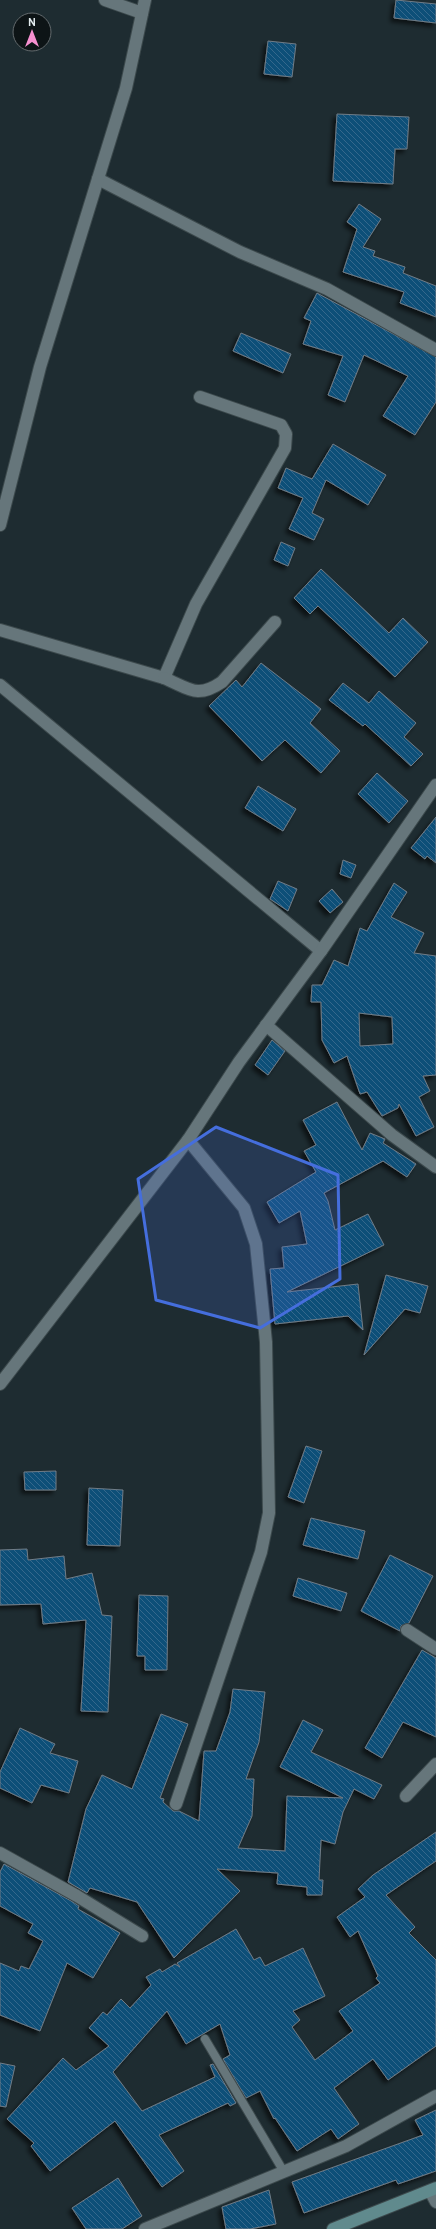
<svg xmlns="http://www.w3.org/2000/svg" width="436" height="2229" font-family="Overpass,sans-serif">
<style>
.building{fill:url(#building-back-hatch);stroke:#707c86;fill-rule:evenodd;filter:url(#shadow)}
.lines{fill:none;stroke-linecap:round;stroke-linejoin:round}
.lane-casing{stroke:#3c494c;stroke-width:10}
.street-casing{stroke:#3c494c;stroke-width:14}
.secondary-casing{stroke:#3c494c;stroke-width:14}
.lane{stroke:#66767b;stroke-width:8}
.street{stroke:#66767b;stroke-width:12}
.secondary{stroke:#608a8d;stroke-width:12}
.marked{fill:#456edd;fill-opacity:0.2;stroke:#456edd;stroke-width:3;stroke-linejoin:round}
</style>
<defs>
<pattern id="building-back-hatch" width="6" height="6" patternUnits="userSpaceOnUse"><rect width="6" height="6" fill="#114f78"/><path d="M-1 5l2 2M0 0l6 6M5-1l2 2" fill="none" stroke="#34688c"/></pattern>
<filter id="shadow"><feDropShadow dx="-3.5" dy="3.5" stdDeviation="2" flood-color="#0009"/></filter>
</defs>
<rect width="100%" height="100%" fill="#1e2c31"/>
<g class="building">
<path d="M396,0L436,4V23L394,18Z"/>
<path d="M268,41L296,44L292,77L264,74Z"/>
<path d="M337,114L409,117L407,149H395L393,184L333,181Z"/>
<path d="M359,204L381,219L363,247L375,251L373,256L405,267L403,273L436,286V317L400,303L404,292L343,272L357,229L347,222Z"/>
<path d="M317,293L436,357V402L415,435L383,416L408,376L364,355L345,402L328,395L343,356L303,344L311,321L304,318Z"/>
<path d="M241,333L291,354L283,373L233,351Z"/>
<path d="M333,444L386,475L368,505L326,480L312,513L324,519L314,540L289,529L303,498L278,488L286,468L312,479Z"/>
<path d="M281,542L295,548L288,566L274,560Z"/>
<path d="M321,569L389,633L403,618L428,642L395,677L318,606L310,614L294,598Z"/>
<path d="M261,663L321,709L310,723L340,751L321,773L285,740L262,761L209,706L236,680L242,687Z"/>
<path d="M343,683L369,703L379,691L416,723L404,737L423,754L411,766L365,724L363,726L329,700Z"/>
<path d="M377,773L408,801L389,823L358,794Z"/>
<path d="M258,786L296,809L283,831L245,808Z"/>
<path d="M436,817V863L427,856L425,859L411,848Z"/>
<path d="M343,860L356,865L351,878L340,874Z"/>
<path d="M278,881L297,889L288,911L270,899Z"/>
<path d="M394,883L407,892L391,917L424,933L414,953L436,956V1075L423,1076L430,1091L419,1097L434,1127L416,1136L399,1104L398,1108L382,1116L367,1092L360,1094L347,1056L334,1063L322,1040L321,1002H311L312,985H322L334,960L348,966L360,928L367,931ZM359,1013L392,1017L393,1044L360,1046Z"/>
<path d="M332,889L343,902L330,913L319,901Z"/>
<path d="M272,1040L285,1051L268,1075L255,1065Z"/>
<path d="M337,1102L362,1150L370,1133L385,1139L383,1143L416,1164L407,1177L383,1161L324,1193L328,1201L335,1230L368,1214L384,1245L287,1292L358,1284L363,1330L348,1316L275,1324L270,1269L284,1268L282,1247L307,1244L300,1211L279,1223L267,1202L316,1172L304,1151L316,1145L303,1120Z"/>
<path d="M386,1275L428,1286L420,1313L405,1309L364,1355Z"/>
<path d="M306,1446L322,1451L304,1503L288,1497Z"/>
<path d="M56,1471V1490H25L24,1472Z"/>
<path d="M89,1488L123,1490L120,1546L87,1545Z"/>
<path d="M311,1518L365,1531L358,1559L303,1545Z"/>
<path d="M27,1549L28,1560L64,1556L66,1579L92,1573L102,1615L112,1616L108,1712L81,1711L86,1620L43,1624L41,1604L0,1605V1550Z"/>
<path d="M390,1555L433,1576L409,1623L401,1626L400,1631L361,1611Z"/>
<path d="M298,1578L347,1593L341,1611L293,1596Z"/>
<path d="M139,1595L168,1596L167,1670H145V1656H137Z"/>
<path d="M422,1650L436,1658V1737L403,1722L382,1758L365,1748Z"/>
<path d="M233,1689L265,1692L259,1742L246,1779H254L252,1816L238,1848L285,1851L287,1796L343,1798L280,1767L303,1720L323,1730L311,1752L382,1785L374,1799L354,1789L343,1812L335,1844L321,1840L319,1880H323L322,1895H307V1887L277,1884L278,1873L217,1869L240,1891L174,1958L137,1902L90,1888L87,1893L68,1882L86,1809L102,1775L132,1789L161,1714L188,1724L160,1798L164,1799L163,1802L173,1811H179L199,1821L204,1751H216L230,1712Z"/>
<path d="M20,1728L55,1744L50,1753L78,1761L69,1793L41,1785L32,1803L0,1788V1772Z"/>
<path d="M436,1832V1861L386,1895L415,1927L409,1933L436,1960V2046L388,2080L373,2059L334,2088L359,2124L338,2139L331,2129L297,2151L275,2118L274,2119L260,2091L246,2098L223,2059L230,2055L220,2024L186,2044L167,2011L113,2072L142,2111L215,2077L210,2065L213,2064L236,2103L230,2106L228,2103L159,2135L184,2171L162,2187L115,2121L50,2171L31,2146L34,2143L7,2119L63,2058L76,2070L109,2046L89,2028L103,2012L107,2015L121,1999L130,2008L151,1985L146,1977L160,1969L162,1972L175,1964L180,1967L177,1963L236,1929L254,1960L260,1957L265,1966L303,1948L325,1996L293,2011L300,2020L292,2027L315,2060L353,2031L339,2011L380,1983L376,1978L378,1976L358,1931L350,1937L337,1917L365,1897L358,1889L373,1875Z"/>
<path d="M4,1864L73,1902L79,1906L78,1909L120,1933L93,1978L67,1963L40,2031L0,2015V1963L19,1971L21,1966L29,1969L43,1941L28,1933L33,1924L0,1906V1872Z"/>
<path d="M0,2063L15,2066L6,2107L0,2106Z"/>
<path d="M436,2110V2171L398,2184L396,2180L304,2213L292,2182L423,2135L415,2120Z"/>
<path d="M118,2178L142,2216L122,2229H86L72,2208Z"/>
<path d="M269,2190L276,2224L250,2229H226L222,2207Z"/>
</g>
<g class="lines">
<defs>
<path id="lane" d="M205,2039L284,2172"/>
<g id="street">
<path d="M105,0L142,13"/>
<path d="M98,179L240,252L327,289L436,350"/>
<path d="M0,525L40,367L126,88L145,0"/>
<path d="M0,630L164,678L196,604L285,448L286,434L281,425L200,397"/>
<path d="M164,678C190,689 197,699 222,682L275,622"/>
<path d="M0,685L321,951"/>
<path d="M266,1025L392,1135L436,1167"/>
<path d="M0,1384L188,1140L239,1062L321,951L436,785"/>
<path d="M407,1630L436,1649"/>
<path d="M406,1796L436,1764"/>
<path d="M176,1804L261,1552L269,1513L266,1342L256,1244L244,1208L188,1140"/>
<path d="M0,1853L77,1896L142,1936"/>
<path d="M430,2191L436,2202"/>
<path d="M145,2229L346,2146L436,2096"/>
</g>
<path id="secondary" d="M333,2229L436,2188"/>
</defs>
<use href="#lane" class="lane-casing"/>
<use href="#street" class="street-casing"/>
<use href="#secondary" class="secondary-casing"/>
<use href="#lane" class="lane"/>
<use href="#street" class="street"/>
<use href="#secondary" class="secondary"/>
</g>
<path class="marked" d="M216,1127L338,1175L340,1279L260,1328L156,1300L138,1179Z"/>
<g transform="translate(32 32)"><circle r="19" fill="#0d1416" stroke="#636a6d"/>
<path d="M0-3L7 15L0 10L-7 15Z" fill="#f690d0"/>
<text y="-6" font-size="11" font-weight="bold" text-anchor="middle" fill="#e3ecef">N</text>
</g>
</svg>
